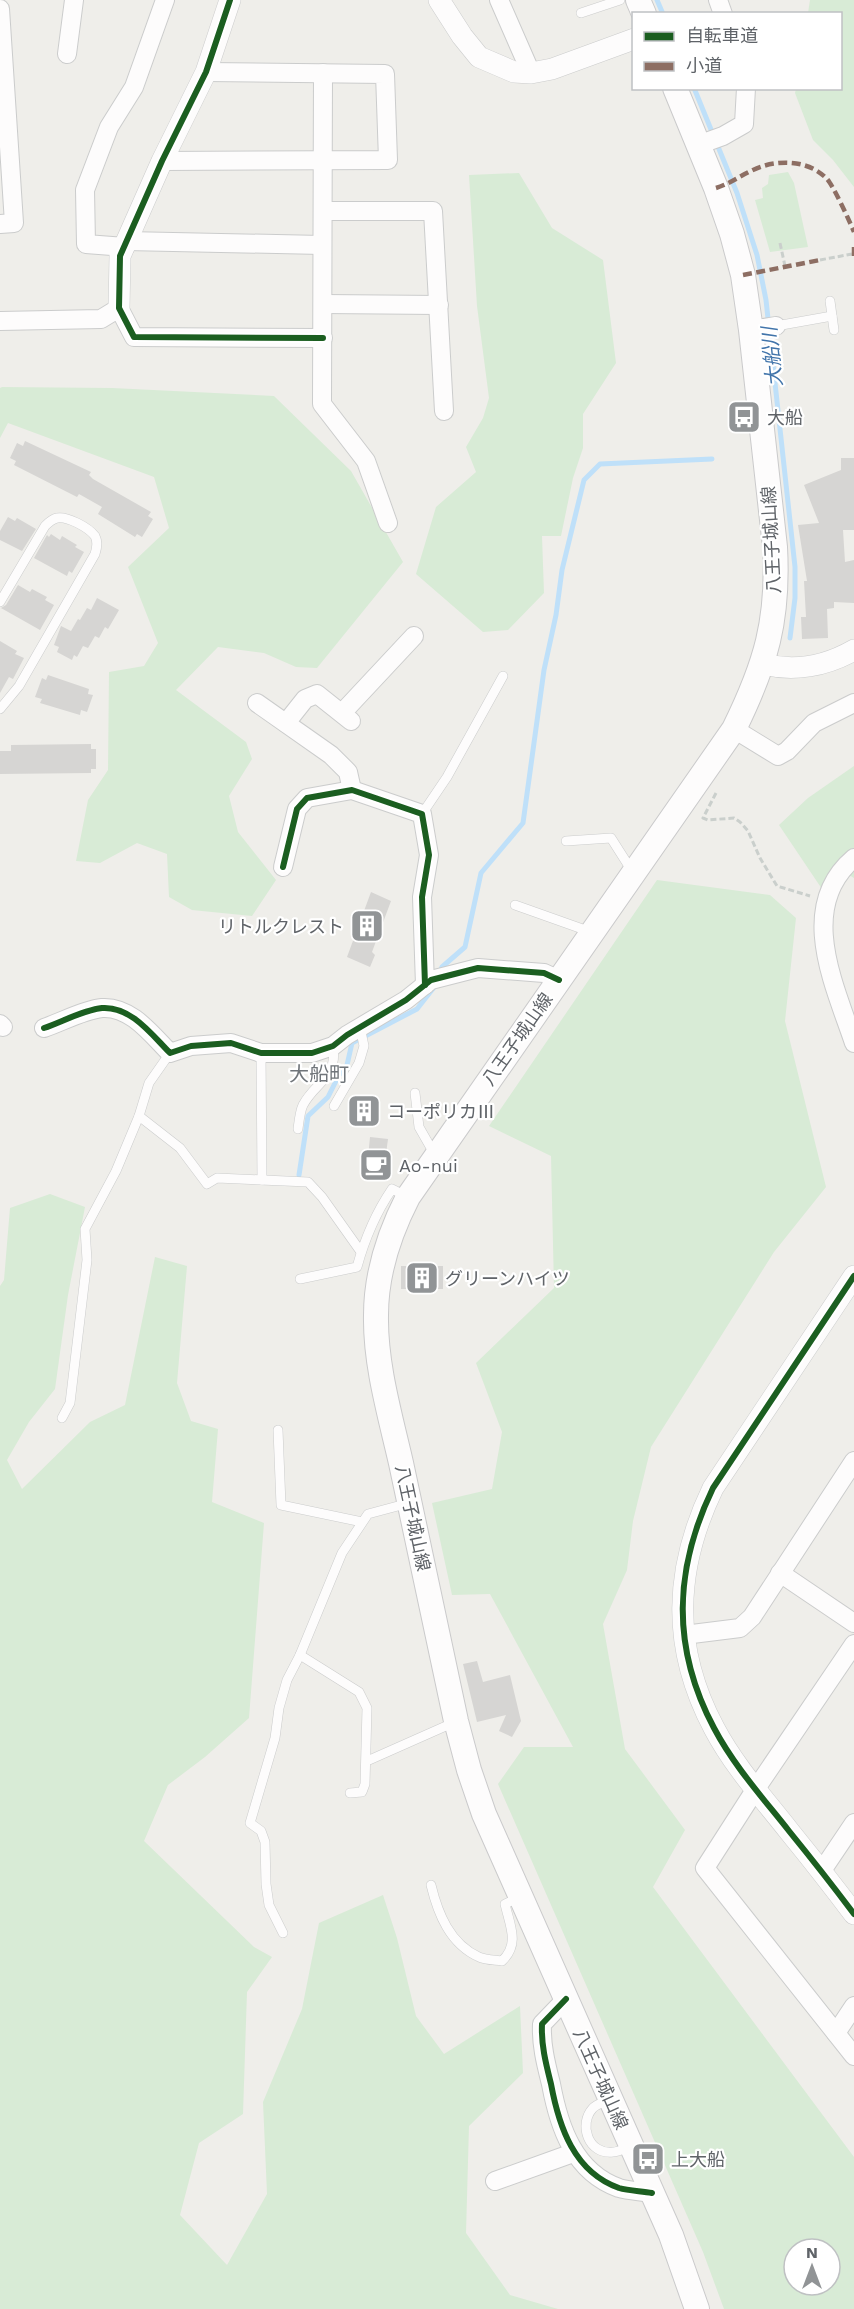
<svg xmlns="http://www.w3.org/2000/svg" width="854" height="2309" font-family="'Work Sans','Noto Sans JP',sans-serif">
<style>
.green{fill:#d8ebd6;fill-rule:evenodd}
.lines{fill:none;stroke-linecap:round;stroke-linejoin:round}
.stream{stroke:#bfe0f9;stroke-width:5}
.building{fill:#d6d5d3}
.service-casing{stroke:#cbcccc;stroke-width:10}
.minor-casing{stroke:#cbcccc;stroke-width:20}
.tertiary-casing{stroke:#cbcccc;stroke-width:22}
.secondary-casing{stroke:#cacacb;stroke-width:26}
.path{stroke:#cacfcc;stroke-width:3;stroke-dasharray:6 3;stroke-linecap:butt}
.service{stroke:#fdfcfc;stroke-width:9}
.minor{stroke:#fdfcfc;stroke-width:18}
.tertiary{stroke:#fdfcfc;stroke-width:21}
.secondary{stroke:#fdfcfc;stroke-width:24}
.quiet{stroke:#8d6e63;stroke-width:4.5;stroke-dasharray:9 4.5;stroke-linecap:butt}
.cycleway-casing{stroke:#fff;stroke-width:10}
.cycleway{stroke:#1b5e20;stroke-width:6}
.labels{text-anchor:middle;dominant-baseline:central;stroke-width:4.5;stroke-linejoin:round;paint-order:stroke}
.poi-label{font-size:18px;fill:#5f6368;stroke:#fff;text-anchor:start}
.street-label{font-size:18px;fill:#5f6368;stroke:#fff}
.water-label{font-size:20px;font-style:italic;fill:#4174aa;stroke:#fff}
.neighbourhood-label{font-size:20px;fill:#70757a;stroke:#fff}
</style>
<rect width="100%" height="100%" fill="#efeeea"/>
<g class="green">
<path d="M810,0H854V187L833,160L813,140L795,93L796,89L840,88V14L808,13Z"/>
<path d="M788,172L794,183L808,247L770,252L755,200L763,198L762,188L768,184L769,175Z"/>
<path d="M519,173L552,228L603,260L616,363L583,414V448L573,478L561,536H542L544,593L508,630L483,632L416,574L436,507L476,472L466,447L483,418L489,398L477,306L469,175Z"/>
<path d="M2,387L112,388L274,396L351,471L403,562L317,668L296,667L264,653L218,647L176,690L246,742L252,759L229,796L238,832L276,880L252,916L192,910L169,897L167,854L137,843L100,863L76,861L88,800L108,770L109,672L144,666L158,643L128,567L169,528L154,477L8,423L0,438V388Z"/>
<path d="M854,766V878L849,875L824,892L779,825L808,798Z"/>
<path d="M657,880L770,895L796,918L785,1021L826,1187L774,1252L651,1447L633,1521L627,1570L603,1624L625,1749L685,1830L653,1887L854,2157V2309H724L703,2252L498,1784L524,1747H573L490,1594L452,1595L432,1503L492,1489L502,1432L476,1363L554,1288L551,1156L489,1126ZM794,2249H830V2285H794Z"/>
<path d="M50,1194L85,1207L68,1295L55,1389L29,1422L7,1460L22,1489L90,1422L125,1405L155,1257L187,1266L177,1383L191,1421L218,1429L212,1502L264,1523L249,1718L205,1757L168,1785L144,1841L254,1947L272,1957L247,1992L243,2114L199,2143L180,2215L227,2265L267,2194L263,2102L302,2009L319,1923L383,1895L397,1938L416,2016L444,2054L520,2006L523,2073L469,2126L466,2233L510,2295L558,2309H0V1286L4,1280L10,1208Z"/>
</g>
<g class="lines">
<g class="stream">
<path d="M657,0L663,14"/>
<path d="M694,88L737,193L757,255L766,300L795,567V598L790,638"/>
<path d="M439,974L442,967L465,947L481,873L523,823L544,670L556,615L562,570L584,480L600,464L712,459"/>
<path d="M299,1175L308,1116L328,1097L339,1075L347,1065L352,1043L417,1009L435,986"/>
</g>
</g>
<g class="building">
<path d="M25,441L91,472L89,475L93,479L151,512L148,516L153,519L142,537L137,534L135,537L98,514L102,507L79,494L77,497L14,465L16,461L10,458L17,443L23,446Z"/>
<path d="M841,458H854V530H843L845,562L854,560V603L834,602V608L827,609L828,638L802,639L801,617H806L804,581H807L798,525L819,523L804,485L841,470Z"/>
<path d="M8,517L15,521L17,518L36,529L22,551L0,540V531Z"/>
<path d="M51,534L60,540L62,536L77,545L75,547L84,552L72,573L69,571L67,576L34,558L47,535L49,537Z"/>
<path d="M18,585L30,592L32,589L47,597L45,600L54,605L40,630L1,608L6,605Z"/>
<path d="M97,598L119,610L108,629L105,627L99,638L95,636L88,648L83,646L77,657L74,655L72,660L57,652L59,647L54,645L61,626L71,631L78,619L80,620L87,608L91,610Z"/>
<path d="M0,641L17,651L15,654L24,658L13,679L9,677L0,693Z"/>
<path d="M48,675L89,689L88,694L93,695L87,712L81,710L80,715L40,703L42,699L35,697L42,678L46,680Z"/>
<path d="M91,744V749H96V769H91V773L0,774V751H11V745Z"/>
<path d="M371,892L391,901L372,952L375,955L370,967L347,957Z"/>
<path d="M354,1100L375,1103L373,1121L352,1119Z"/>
<path d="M370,1137L388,1139L384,1169L367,1168Z"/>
<rect x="401" y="1266" width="42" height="23"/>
<path d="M477,1661L483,1682L510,1675L521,1721L512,1737L499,1731L506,1715L477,1722L463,1664Z"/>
</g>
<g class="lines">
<defs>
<g id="service">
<path d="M581,13L620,0"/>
<path d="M830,301L834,330"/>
<path d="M776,326L832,316"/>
<path d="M0,602L45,526C49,522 52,519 57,518C67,516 88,527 95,536C98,542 97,548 95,554L19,686L0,709"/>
<path d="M422,814L447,777L503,676"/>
<path d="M566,841L611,838L632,871"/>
<path d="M515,905L591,932"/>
<path d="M261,1053L262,1180"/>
<path d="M415,1093L419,1127L435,1155"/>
<path d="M334,1106L359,1063L364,1046L360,1027"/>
<path d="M139,1116L180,1148L207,1184L217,1178L308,1182L322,1197L361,1252"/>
<path d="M298,1129C299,1121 300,1111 303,1105C315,1082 338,1078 333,1046"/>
<path d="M300,1279L357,1267C365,1238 375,1214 392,1189L406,1196"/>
<path d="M62,1418L70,1403L87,1260L85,1229L116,1171L139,1116L149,1083L170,1053"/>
<path d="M278,1430L281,1505L362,1522"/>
<path d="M300,1655L359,1692L367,1708L365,1784L362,1792L350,1793"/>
<path d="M367,1761L455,1722"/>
<path d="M431,1885C438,1914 450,1944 479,1957C485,1960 495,1960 502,1961C520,1944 510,1926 505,1904L520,1897"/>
<path d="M283,1933L269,1905L266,1884L265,1842L261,1831L250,1823L275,1738L279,1708L287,1680L300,1655L342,1553L368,1514L409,1503"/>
<path d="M610,2099C605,2102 597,2104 593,2108C578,2124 588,2155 613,2152C619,2152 625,2148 631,2146"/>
</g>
<g id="minor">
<path d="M499,0L531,73"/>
<path d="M718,0L723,14"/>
<path d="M67,54L74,0"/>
<path d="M323,73L322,404L366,461L388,523"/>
<path d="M698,145L723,136L744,124L746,88"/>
<path d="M162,161L388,160L385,74L206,72"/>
<path d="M324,211H433L444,411"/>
<path d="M0,224L14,223L0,9"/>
<path d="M126,241L322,245"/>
<path d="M125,247L86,244L85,190L109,127L134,87L165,0"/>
<path d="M323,304L439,305"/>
<path d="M0,321L101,319L119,308L134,337L323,338"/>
<path d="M751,330L776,326"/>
<path d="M257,703L331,755L348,772L352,790"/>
<path d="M342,713L414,636"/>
<path d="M286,723L305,699L317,694L351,721"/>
<path d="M734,729L778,756L787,751L814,723L854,703"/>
<path d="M854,858C796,907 835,986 854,1043"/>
<path d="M283,867L297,809L307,798L352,790L422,814L429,855L422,897L425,985"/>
<path d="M0,1024L3,1027"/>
<path d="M44,1028C62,1022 83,1010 102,1008C131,1006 152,1035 170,1053L191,1046L231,1043L261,1053H312L333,1046L347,1035L406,1000L431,980L478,968L544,973L559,980"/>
<path d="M780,1573L854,1623"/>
<path d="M684,1635L740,1628L752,1617L854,1461"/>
<path d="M854,1644L755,1790L705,1868L854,2056"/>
<path d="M821,1872L854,1823"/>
<path d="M566,1999L542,2024C541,2045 546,2064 551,2084C559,2127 574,2172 619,2188C629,2191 642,2191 652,2193"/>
<path d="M836,2033L854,2006"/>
<path d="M495,2181L573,2153"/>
</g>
<g id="tertiary">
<path d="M439,0L462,36L479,57L514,72L531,73L552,69L634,39"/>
<path d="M119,308L120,256L162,161L206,72L230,0"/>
<path d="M763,664C794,672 826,666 854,650"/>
<path d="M854,1276L713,1488C674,1569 671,1647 714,1728C734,1766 763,1798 789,1831C811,1858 833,1886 854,1914"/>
</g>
<g id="secondary">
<path d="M638,0L644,14"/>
<path d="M675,88L716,188L732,234L743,275L751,330L775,547C779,620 766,664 734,729L408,1197C389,1234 376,1273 376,1315C375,1364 390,1415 401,1463C419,1549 438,1635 456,1721L469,1770L484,1814L671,2235L697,2309"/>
</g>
</defs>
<use href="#service" class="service-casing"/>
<use href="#minor" class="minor-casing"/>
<use href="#tertiary" class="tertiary-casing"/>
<use href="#secondary" class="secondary-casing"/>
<g class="path">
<path d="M780,243L785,266"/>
<path d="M820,260L852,254"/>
<path d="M716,793L703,818L708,820L734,818L740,822L748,831L760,858L777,886L810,896"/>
</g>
<use href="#service" class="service"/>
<use href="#minor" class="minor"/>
<use href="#tertiary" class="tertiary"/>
<use href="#secondary" class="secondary"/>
<g class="quiet">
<path d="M716,188C729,184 740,176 753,170C776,159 808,159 827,179C833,185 850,222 854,232"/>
<path d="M854,247V258"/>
<path d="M743,275L820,260"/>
</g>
<defs>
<g id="cycleway">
<path d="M230,0L206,72L162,161L120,256L119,308L134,337L323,338"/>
<path d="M283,867L297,809L307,798L352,790L422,814L429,855L422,897L425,985"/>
<path d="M44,1028C62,1022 83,1010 102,1008C131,1006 152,1035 170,1053L191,1046L231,1043L261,1053H312L333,1046L347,1035L406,1000L431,980L478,968L544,973L559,980"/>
<path d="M854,1276L713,1488C674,1569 671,1647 714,1728C734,1766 763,1798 789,1831C811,1858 833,1886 854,1914"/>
<path d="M566,1999L542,2024C541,2045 546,2064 551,2084C559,2127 574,2172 619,2188C629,2191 642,2191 652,2193"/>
</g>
</defs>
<use href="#cycleway" class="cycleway-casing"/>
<use href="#cycleway" class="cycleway"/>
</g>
<defs>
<symbol id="bus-square" viewBox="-11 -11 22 22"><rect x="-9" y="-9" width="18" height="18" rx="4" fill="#919496" stroke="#fff"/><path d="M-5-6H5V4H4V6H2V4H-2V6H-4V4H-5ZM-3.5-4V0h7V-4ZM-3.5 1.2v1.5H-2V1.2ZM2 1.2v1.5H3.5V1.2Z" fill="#fff"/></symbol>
<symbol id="building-square" viewBox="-11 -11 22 22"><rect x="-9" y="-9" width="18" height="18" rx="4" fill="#919496" stroke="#fff"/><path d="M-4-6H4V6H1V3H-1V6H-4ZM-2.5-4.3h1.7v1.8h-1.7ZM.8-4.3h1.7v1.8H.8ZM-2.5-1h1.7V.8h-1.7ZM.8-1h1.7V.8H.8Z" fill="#fff"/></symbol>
<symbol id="cafe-square" viewBox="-11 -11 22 22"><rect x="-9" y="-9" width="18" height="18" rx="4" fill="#919496" stroke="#fff"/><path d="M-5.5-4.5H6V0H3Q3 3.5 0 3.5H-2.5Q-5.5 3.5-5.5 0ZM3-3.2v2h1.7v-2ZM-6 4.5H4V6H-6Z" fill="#fff"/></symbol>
</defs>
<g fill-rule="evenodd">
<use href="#bus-square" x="725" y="398" width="38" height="38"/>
<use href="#building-square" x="348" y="907" width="38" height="38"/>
<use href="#building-square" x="345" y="1092" width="38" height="38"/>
<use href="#cafe-square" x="357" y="1146" width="38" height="38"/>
<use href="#building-square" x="403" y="1259" width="38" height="38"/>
<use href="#bus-square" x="629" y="2140" width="38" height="38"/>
</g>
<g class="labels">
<g class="poi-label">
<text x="767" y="417">大船</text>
<text x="344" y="926" text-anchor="end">リトルクレスト</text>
<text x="387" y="1111">コーポリカⅢ</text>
<text x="399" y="1165">Ao-nui</text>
<text x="445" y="1278">グリーンハイツ</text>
<text x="671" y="2159">上大船</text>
</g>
<g class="street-label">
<text transform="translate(771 540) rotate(-93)">八王子城山線</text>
<text transform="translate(517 1039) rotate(-55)">八王子城山線</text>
<text transform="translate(413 1518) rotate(78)">八王子城山線</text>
<text transform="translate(601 2079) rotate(66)">八王子城山線</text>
</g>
<g class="water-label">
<text transform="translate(772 357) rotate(-96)">大船川</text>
</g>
<g class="neighbourhood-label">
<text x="319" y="1074">大船町</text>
</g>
</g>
<rect x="632" y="12" width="210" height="78" fill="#ffffff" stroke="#bfc1c3" stroke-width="1.5"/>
<rect x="644" y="32" width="30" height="9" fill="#1b5e20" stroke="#bfc1c3" stroke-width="1.5"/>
<text x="686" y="42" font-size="18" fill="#5f6368">自転車道</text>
<rect x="644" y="62" width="30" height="9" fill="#8d6e63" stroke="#bfc1c3" stroke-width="1.5"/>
<text x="686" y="72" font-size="18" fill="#5f6368">小道</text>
<g transform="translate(812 2267)"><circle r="28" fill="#ffffff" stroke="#bfc1c3" stroke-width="1.5"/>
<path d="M0-4.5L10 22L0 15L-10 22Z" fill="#919496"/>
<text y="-9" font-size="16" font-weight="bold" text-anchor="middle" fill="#5f6368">N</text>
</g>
</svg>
